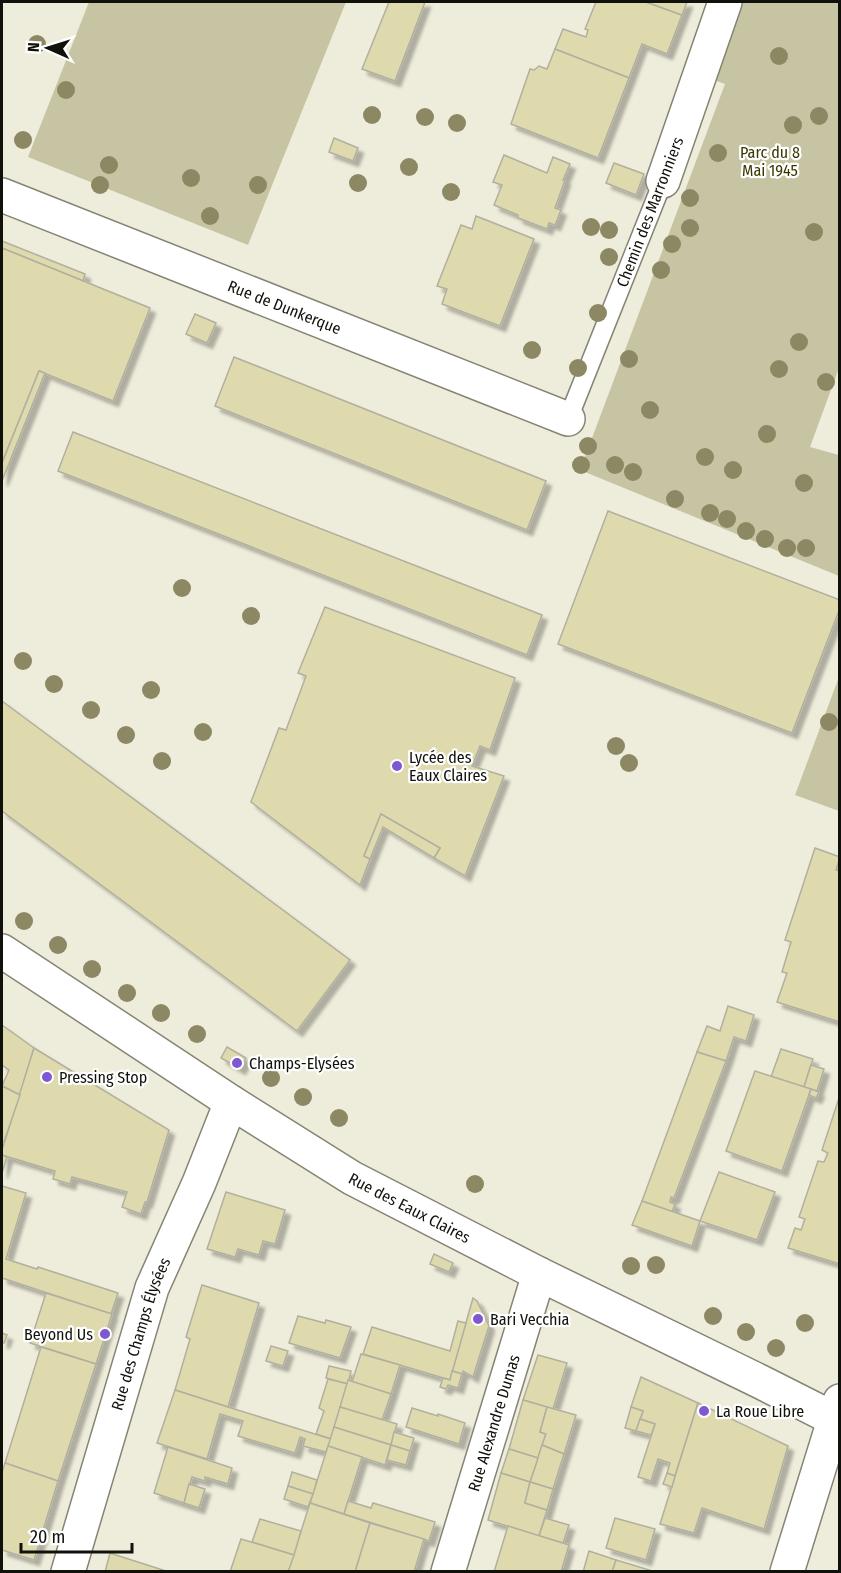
<svg xmlns="http://www.w3.org/2000/svg" width="841" height="1573" font-family="'Fira Sans Condensed',sans-serif">
<style>
.green{fill:#c7c4a4}
.building{fill:#dedaae;stroke:#b1b09f;stroke-width:1.5;filter:url(#shadow)}
.lines{fill:none;stroke-linecap:round;stroke-linejoin:round}
.service-casing{stroke:#858474;stroke-width:21}
.minor-casing{stroke:#858474;stroke-width:36}
.tertiary-casing{stroke:#858474;stroke-width:36}
.service{stroke:#fff;stroke-width:18}
.minor{stroke:#fff;stroke-width:33}
.tertiary{stroke:#fff;stroke-width:33}
.tree{fill:#8c8863}
.poi-dot{fill:#7e57d1;stroke:#fff;stroke-width:2}
.labels{text-anchor:middle;dominant-baseline:central;stroke-width:4.5;stroke-linejoin:round;paint-order:stroke}
.park-label{font-size:16px;fill:#3b3600;stroke:#fff}
.street-label{font-size:16px;fill:#11110b;stroke:#fff}
.poi-label{font-size:16px;fill:#11110b;stroke:#fff;text-anchor:start}
</style>
<defs>
<filter id="shadow"><feDropShadow dx="5.5" dy="5.5" stdDeviation="1.5" flood-color="#0004"/></filter>
</defs>
<rect width="100%" height="100%" fill="#eeeddb"/>
<g class="green">
<path d="M89,2H346L248,245L28,157Z"/>
<path d="M734,2H839V368L810,447L839,455V576L580,470L725,84L705,77Z"/>
<path d="M839,677V811L795,795Z"/>
</g>
<g class="building">
<path d="M389,2H425L395,81L362,69Z"/>
<path d="M596,2H646L682,15L667,54L642,44L629,78L555,49L563,29L586,37L588,30L585,29Z"/>
<path d="M646,2H687L682,15Z"/>
<path d="M555,49L629,78L598,158L511,124L530,69L534,70L539,66L547,69Z"/>
<path d="M334,138L358,148L353,161L329,152Z"/>
<path d="M504,155L547,173L553,157L570,164L563,180H565L555,208L561,210L555,225L549,223L547,229L518,218V215L494,205L502,185L493,182Z"/>
<path d="M614,163L644,174L636,195L606,183Z"/>
<path d="M476,216L534,239L500,326L442,304L447,289L437,286L461,225L472,229Z"/>
<path d="M2,241L85,274L83,281L2,248Z"/>
<path d="M2,248L150,308L113,401L39,371L2,463Z"/>
<path d="M195,314L216,323L207,343L186,334Z"/>
<path d="M234,357L546,481L527,530L215,406Z"/>
<path d="M39,371L45,373L2,481V463Z"/>
<path d="M73,432L542,615L527,655L58,471Z"/>
<path d="M608,511L840,600V608L792,733L558,644Z"/>
<path d="M325,607L515,678L490,750L480,746L472,766L504,776L465,876L434,858L440,848L381,814L364,856L370,859L360,885L251,802L279,728L286,730L306,676L298,673Z"/>
<path d="M2,701L350,960L297,1031L2,811Z"/>
<path d="M381,814L440,848L434,858L383,827L370,859L364,856Z"/>
<path d="M815,848L840,857L836,870L840,871V1022L777,1002L787,973L782,972L791,942L785,940Z"/>
<path d="M728,1006L754,1015L746,1041L734,1037L726,1061L697,1052L707,1026L720,1031Z"/>
<path d="M2,1025L34,1048L20,1095L2,1086L9,1070L2,1065Z"/>
<path d="M227,1047L246,1058L240,1069L221,1058Z"/>
<path d="M34,1048L169,1130L147,1202H145L141,1214L122,1207L127,1192L72,1177L70,1184L53,1179L55,1171L2,1155V1150Z"/>
<path d="M781,1049L813,1059L804,1087L771,1077Z"/>
<path d="M697,1052L726,1061L674,1198L671,1197L670,1202L675,1204L672,1212L642,1201Z"/>
<path d="M811,1065L824,1069L817,1091L804,1087Z"/>
<path d="M755,1071L811,1089L782,1171L726,1151Z"/>
<path d="M2,1086L20,1095L4,1142L2,1141Z"/>
<path d="M811,1089L819,1092L816,1098L809,1095Z"/>
<path d="M839,1098H840V1264L788,1248L795,1228L801,1230L805,1219L799,1217L818,1161L824,1162L828,1153L822,1150Z"/>
<path d="M2,1155L7,1157L2,1173Z"/>
<path d="M719,1172L775,1192L757,1240L700,1221Z"/>
<path d="M2,1186L26,1193L6,1259L37,1269L38,1267L118,1293L111,1314L2,1278Z"/>
<path d="M226,1192L285,1210L275,1244L263,1241L259,1255L238,1249L235,1257L207,1249Z"/>
<path d="M642,1201L700,1221L692,1246L632,1225Z"/>
<path d="M434,1254L453,1263L449,1272L430,1264Z"/>
<path d="M202,1285L259,1303L228,1407L175,1390L190,1339L186,1337Z"/>
<path d="M46,1293L112,1314L96,1364L30,1343Z"/>
<path d="M473,1298L477,1301L489,1326L473,1377L463,1371L462,1374L452,1371Z"/>
<path d="M298,1316L325,1323L326,1320L351,1327L340,1358L289,1343Z"/>
<path d="M458,1321L466,1323L450,1380L363,1354L372,1327L450,1351Z"/>
<path d="M2,1333L7,1335L4,1343L2,1342Z"/>
<path d="M271,1346L288,1351L283,1366L266,1361Z"/>
<path d="M41,1347L96,1364L58,1481L5,1463Z"/>
<path d="M361,1354L400,1365L391,1394L352,1382Z"/>
<path d="M538,1355L567,1363L553,1409L523,1400Z"/>
<path d="M329,1366L351,1371L348,1384L326,1378Z"/>
<path d="M452,1371L462,1374L458,1388L448,1385L446,1389L440,1387L443,1378L450,1380Z"/>
<path d="M641,1377L698,1403L675,1476L667,1473L670,1463L658,1459L651,1481L638,1477L655,1424L640,1419L643,1411L631,1407Z"/>
<path d="M328,1379L348,1384L331,1439L316,1434L324,1411L319,1408Z"/>
<path d="M348,1380L391,1394L382,1420L340,1407Z"/>
<path d="M175,1390L228,1407L331,1439L326,1452L303,1446L305,1439L300,1437L295,1453L238,1436L243,1421L220,1414L207,1459L157,1443Z"/>
<path d="M523,1400L547,1407L540,1432L546,1434L538,1458L509,1449Z"/>
<path d="M698,1403L788,1446L764,1529L702,1508L694,1533L660,1524Z"/>
<path d="M340,1407L397,1424L391,1445L334,1427Z"/>
<path d="M547,1407L576,1415L564,1454L542,1445L546,1434L540,1432Z"/>
<path d="M631,1407L643,1411L636,1431L625,1428Z"/>
<path d="M412,1408L438,1416V1414L465,1423L459,1444L406,1427Z"/>
<path d="M640,1419L655,1424L651,1435L636,1431Z"/>
<path d="M334,1427L391,1445L385,1465L328,1446Z"/>
<path d="M394,1432L414,1438L410,1451L391,1445Z"/>
<path d="M391,1445L410,1451L406,1465L387,1460Z"/>
<path d="M542,1445L564,1454L553,1489L530,1482Z"/>
<path d="M328,1446L362,1457L344,1514L310,1503Z"/>
<path d="M168,1447L232,1468L228,1484L205,1477V1481L192,1477L184,1503L154,1493Z"/>
<path d="M509,1449L538,1458L530,1482L501,1473Z"/>
<path d="M5,1463L58,1481L34,1560L2,1550V1472Z"/>
<path d="M292,1472L317,1480L313,1494L288,1486Z"/>
<path d="M501,1473L530,1482L525,1503L547,1510L539,1536L488,1520Z"/>
<path d="M667,1473L675,1476L672,1487L663,1484Z"/>
<path d="M530,1482L553,1489L547,1510L525,1503Z"/>
<path d="M189,1484L205,1489L199,1508L184,1503Z"/>
<path d="M288,1486L313,1494L308,1507L284,1499Z"/>
<path d="M348,1501L371,1508L373,1503L435,1522L429,1541L344,1514Z"/>
<path d="M310,1503L370,1523L355,1572H288Z"/>
<path d="M545,1518L569,1525L563,1543L539,1536Z"/>
<path d="M615,1518L655,1529L646,1560L606,1548Z"/>
<path d="M260,1519L301,1531L294,1555L252,1542Z"/>
<path d="M370,1523L424,1539L414,1572H355Z"/>
<path d="M508,1526L569,1545L561,1572H494Z"/>
<path d="M241,1539L294,1555L288,1572H230Z"/>
<path d="M589,1551L616,1560L612,1572H583Z"/>
<path d="M110,1553L116,1555L169,1572H105Z"/>
<path d="M616,1560L646,1569L655,1572H612Z"/>
</g>
<g class="lines">
<defs>
<path id="service" d="M568,419L663,181"/>
<g id="minor">
<path d="M663,181L725,2"/>
<path id="s1" d="M2,195L568,419"/>
<path id="s2" d="M68,1572L152,1288L199,1183L231,1102"/>
<path id="s3" d="M448,1572L539,1274"/>
<path d="M787,1572L840,1401"/>
</g>
<g id="tertiary">
<path id="s4" d="M2,951L231,1102L352,1178L539,1274L761,1382L840,1422"/>
</g>
</defs>
<use href="#service" class="service-casing"/>
<use href="#minor" class="minor-casing"/>
<use href="#tertiary" class="tertiary-casing"/>
<use href="#service" class="service"/>
<use href="#minor" class="minor"/>
<use href="#tertiary" class="tertiary"/>
</g>
<g class="tree">
<circle cx="37" cy="44" r="9"/>
<circle cx="779" cy="56" r="9"/>
<circle cx="66" cy="90" r="9"/>
<circle cx="372" cy="115" r="9"/>
<circle cx="819" cy="116" r="9"/>
<circle cx="425" cy="117" r="9"/>
<circle cx="457" cy="123" r="9"/>
<circle cx="793" cy="125" r="9"/>
<circle cx="23" cy="140" r="9"/>
<circle cx="718" cy="153" r="9"/>
<circle cx="109" cy="165" r="9"/>
<circle cx="409" cy="167" r="9"/>
<circle cx="191" cy="178" r="9"/>
<circle cx="358" cy="183" r="9"/>
<circle cx="100" cy="185" r="9"/>
<circle cx="258" cy="185" r="9"/>
<circle cx="451" cy="192" r="9"/>
<circle cx="690" cy="198" r="9"/>
<circle cx="210" cy="216" r="9"/>
<circle cx="591" cy="227" r="9"/>
<circle cx="690" cy="228" r="9"/>
<circle cx="609" cy="230" r="9"/>
<circle cx="814" cy="232" r="9"/>
<circle cx="672" cy="244" r="9"/>
<circle cx="609" cy="257" r="9"/>
<circle cx="661" cy="270" r="9"/>
<circle cx="598" cy="313" r="9"/>
<circle cx="799" cy="342" r="9"/>
<circle cx="532" cy="350" r="9"/>
<circle cx="629" cy="359" r="9"/>
<circle cx="578" cy="368" r="9"/>
<circle cx="779" cy="369" r="9"/>
<circle cx="826" cy="382" r="9"/>
<circle cx="650" cy="410" r="9"/>
<circle cx="767" cy="434" r="9"/>
<circle cx="588" cy="446" r="9"/>
<circle cx="705" cy="457" r="9"/>
<circle cx="581" cy="465" r="9"/>
<circle cx="615" cy="465" r="9"/>
<circle cx="733" cy="470" r="9"/>
<circle cx="633" cy="472" r="9"/>
<circle cx="804" cy="483" r="9"/>
<circle cx="675" cy="499" r="9"/>
<circle cx="710" cy="513" r="9"/>
<circle cx="727" cy="519" r="9"/>
<circle cx="746" cy="531" r="9"/>
<circle cx="765" cy="539" r="9"/>
<circle cx="787" cy="548" r="9"/>
<circle cx="806" cy="548" r="9"/>
<circle cx="182" cy="588" r="9"/>
<circle cx="251" cy="616" r="9"/>
<circle cx="23" cy="661" r="9"/>
<circle cx="54" cy="684" r="9"/>
<circle cx="151" cy="690" r="9"/>
<circle cx="91" cy="710" r="9"/>
<circle cx="829" cy="722" r="9"/>
<circle cx="203" cy="732" r="9"/>
<circle cx="126" cy="735" r="9"/>
<circle cx="616" cy="746" r="9"/>
<circle cx="162" cy="761" r="9"/>
<circle cx="629" cy="763" r="9"/>
<circle cx="24" cy="921" r="9"/>
<circle cx="58" cy="945" r="9"/>
<circle cx="92" cy="969" r="9"/>
<circle cx="127" cy="993" r="9"/>
<circle cx="161" cy="1013" r="9"/>
<circle cx="197" cy="1034" r="9"/>
<circle cx="271" cy="1078" r="9"/>
<circle cx="303" cy="1097" r="9"/>
<circle cx="339" cy="1118" r="9"/>
<circle cx="475" cy="1184" r="9"/>
<circle cx="656" cy="1265" r="9"/>
<circle cx="631" cy="1266" r="9"/>
<circle cx="713" cy="1316" r="9"/>
<circle cx="805" cy="1323" r="9"/>
<circle cx="746" cy="1332" r="9"/>
<circle cx="776" cy="1348" r="9"/>
</g>
<g class="poi-dot">
<circle cx="397" cy="766" r="6"/>
<circle cx="237" cy="1063" r="6"/>
<circle cx="47" cy="1077" r="6"/>
<circle cx="478" cy="1319" r="6"/>
<circle cx="105" cy="1334" r="6"/>
<circle cx="704" cy="1411" r="6"/>
</g>
<g class="labels">
<g class="park-label">
<text x="770" y="152">Parc du 8<tspan x="770" dy="18">Mai 1945</tspan></text>
</g>
<g class="street-label">
<text transform="translate(650 212) rotate(-69)">Chemin des Marronniers</text>
<text stroke="none"><textPath href="#s1" startOffset="304">Rue de Dunkerque</textPath></text>
<text stroke="none"><textPath href="#s4" startOffset="482">Rue des Eaux Claires</textPath></text>
<text stroke="none"><textPath href="#s2" startOffset="249">Rue des Champs Élysées</textPath></text>
<text stroke="none"><textPath href="#s3" startOffset="156">Rue Alexandre Dumas</textPath></text>
</g>
<g class="poi-label">
<text x="409" y="757">Lycée des<tspan x="409" dy="18">Eaux Claires</tspan></text>
<text x="249" y="1063">Champs-Elysées</text>
<text x="59" y="1077">Pressing Stop</text>
<text x="490" y="1319">Bari Vecchia</text>
<text x="93" y="1334" text-anchor="end">Beyond Us</text>
<text x="716" y="1411">La Roue Libre</text>
</g>
</g>
<rect width="841" height="1573" fill="none" stroke="#11110b" stroke-width="6"/>
<g transform="translate(48 48) rotate(273)" stroke="#ffffff" stroke-width="4.5" paint-order="stroke">
<path d="M0-4.5L10 22L0 15L-10 22Z" fill="#11110b"/>
<text y="-9" font-size="16" font-weight="bold" text-anchor="middle" fill="#11110b">N</text>
</g>
<path d="M21 1543v9h111v-9" fill="none" stroke="#11110b" stroke-width="3"/>
<text x="30" y="1543" font-size="18" fill="#11110b" stroke="#ffffff" stroke-width="4.5" paint-order="stroke">20 m</text>
</svg>
